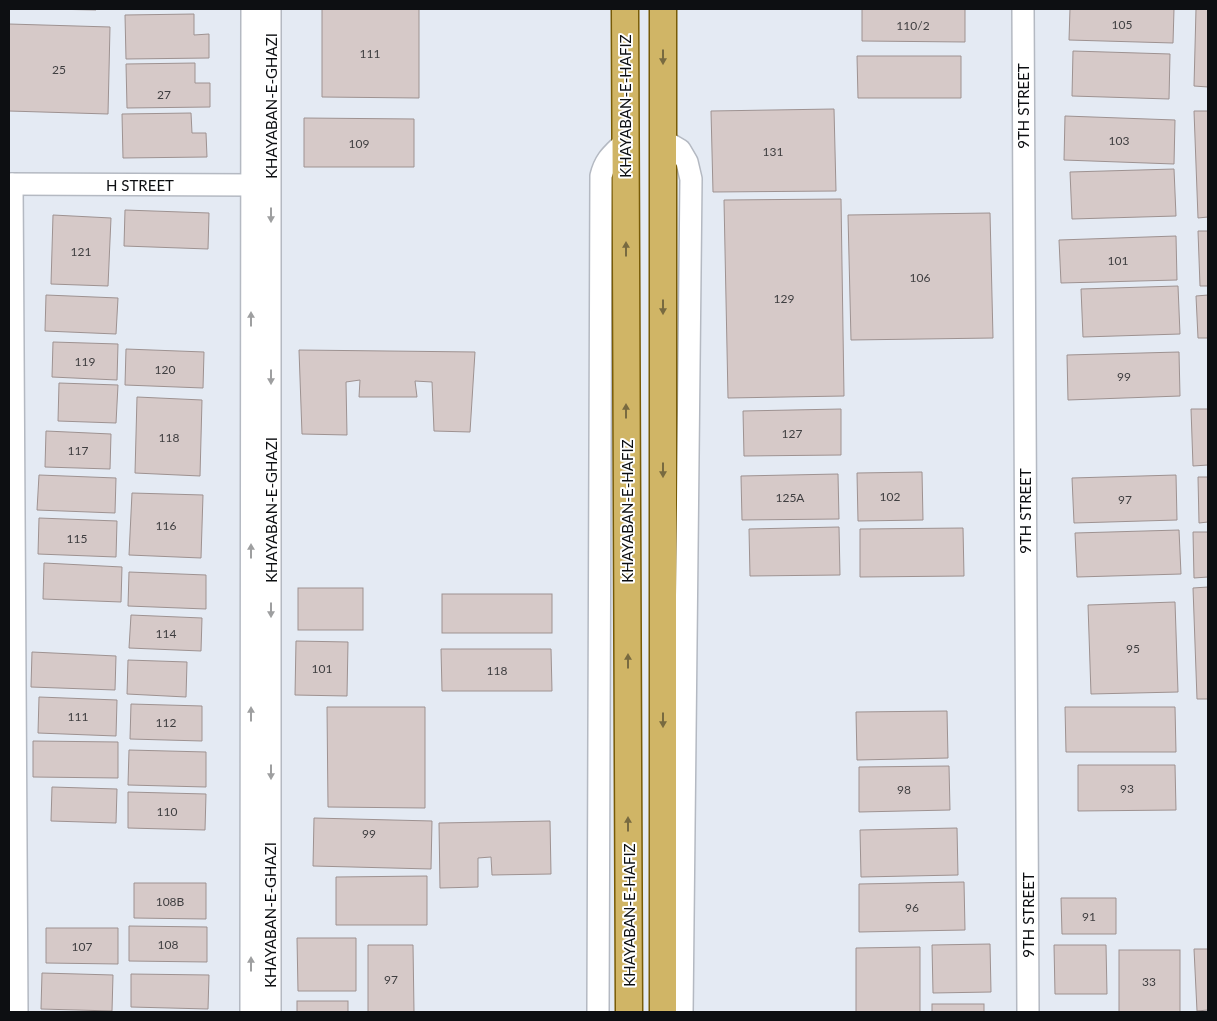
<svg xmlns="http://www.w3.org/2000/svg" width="1217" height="1021" font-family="Lato,sans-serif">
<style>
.building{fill:#d6c9c8;stroke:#9e9291}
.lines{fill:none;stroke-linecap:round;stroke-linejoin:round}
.minor-casing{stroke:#b4b9c2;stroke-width:24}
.major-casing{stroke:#785b06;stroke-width:29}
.minor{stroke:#fff;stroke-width:21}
.major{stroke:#d0b566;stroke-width:26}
.oneway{fill:#786a40}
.oneway2{fill:#9e9fa0}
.labels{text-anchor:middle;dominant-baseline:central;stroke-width:4;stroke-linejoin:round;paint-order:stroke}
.number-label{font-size:12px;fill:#3f3e40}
.street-label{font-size:15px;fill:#0d0f12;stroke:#fff}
</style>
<rect width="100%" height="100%" fill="#e4eaf3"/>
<g class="building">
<path d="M48,9H96V10Z"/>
<path d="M322,9H419V98L322,97Z"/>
<path d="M862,9H965V42L862,41Z"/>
<path d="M1070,9H1174L1173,43L1069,40Z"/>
<path d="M1196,9H1208V87L1194,86Z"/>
<path d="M194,14V35L209,34V58L126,59L125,15Z"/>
<path d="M9,24L110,27L108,114L9,111Z"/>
<path d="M1073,51L1170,54L1169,99L1072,96Z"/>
<path d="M857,56H961V98H858Z"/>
<path d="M195,63V83H210V107L127,108L126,64Z"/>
<path d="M834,109L836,191L713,192L711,111Z"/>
<path d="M1194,111H1208V217L1198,218Z"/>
<path d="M191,113L192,133H206L207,157L123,158L122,114Z"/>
<path d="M1065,116L1175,120L1174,164L1064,160Z"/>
<path d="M304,118L414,119V167H304Z"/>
<path d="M1174,169L1176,216L1072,219L1070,172Z"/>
<path d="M841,199L844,396L728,398L724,200Z"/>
<path d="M125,210L209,213L208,249L124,246Z"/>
<path d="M990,213L993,338L851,340L848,215Z"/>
<path d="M53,215L111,218L108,286L51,284Z"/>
<path d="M1198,231H1208V286H1200Z"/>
<path d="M1176,236L1177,280L1061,283L1059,240Z"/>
<path d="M1178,286L1180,334L1083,337L1081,289Z"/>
<path d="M46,295L118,298L116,334L45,331Z"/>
<path d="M1208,295V338H1198L1196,296Z"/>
<path d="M53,342L118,344L117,380L52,377Z"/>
<path d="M126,349L204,352L203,388L125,385Z"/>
<path d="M299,350L475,352L470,432L434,431L432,382L415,381L417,397H359L360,380L346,382L347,435L302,434Z"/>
<path d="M1179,352L1180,396L1068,400L1067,355Z"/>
<path d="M59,383L118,385L116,423L58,421Z"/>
<path d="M137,397L202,400L200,476L135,473Z"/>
<path d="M841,409V455L744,456L743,411Z"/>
<path d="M1191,409H1208V465L1193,466Z"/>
<path d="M46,431L111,434L110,469L45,467Z"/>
<path d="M922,472L923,520L858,521L857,473Z"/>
<path d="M838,474L839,519L742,520L741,476Z"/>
<path d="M39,475L116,478L115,513L37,510Z"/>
<path d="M1176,475L1177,520L1074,523L1072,478Z"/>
<path d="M1198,477H1208V522L1199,523Z"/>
<path d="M132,493L203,495L201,558L129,555Z"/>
<path d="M39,518L117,521L116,557L38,554Z"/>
<path d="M839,527L840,575L750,576L749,529Z"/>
<path d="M963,528L964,576L860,577V529Z"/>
<path d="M1179,530L1181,574L1077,577L1075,533Z"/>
<path d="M1193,532H1208V577L1194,578Z"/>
<path d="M44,563L122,567L121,602L43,599Z"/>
<path d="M129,572L206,575V609L128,606Z"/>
<path d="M1208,587V699H1197L1193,588Z"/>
<rect x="298" y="588" width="65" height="42"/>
<rect x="442" y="594" width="110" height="39"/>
<path d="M1175,602L1178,692L1091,694L1088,605Z"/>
<path d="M131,615L202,618L201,651L129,648Z"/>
<path d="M296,641L348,642L347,696L295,695Z"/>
<path d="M441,649H551L552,691H442Z"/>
<path d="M32,652L116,656L115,690L31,687Z"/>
<path d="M128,660L187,662L186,697L127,694Z"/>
<path d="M39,697L117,700L116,736L38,733Z"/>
<path d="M131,704L202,706V741L130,739Z"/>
<path d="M327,707H425V808L328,807Z"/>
<path d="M1065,707H1175L1176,752H1066Z"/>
<path d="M947,711L948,758L857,760L856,712Z"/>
<path d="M33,741L118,742V778L33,777Z"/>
<path d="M129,750L206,752V787L128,785Z"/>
<path d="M1078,765H1175L1176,810L1078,811Z"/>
<path d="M949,766L950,810L859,812V767Z"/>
<path d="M52,787L117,789L116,823L51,821Z"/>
<path d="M128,792L206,794L205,830L128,828Z"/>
<path d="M314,818L432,821L431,869L313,866Z"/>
<path d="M550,821L551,874L492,875L491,857L478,858V887L440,888L439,823Z"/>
<path d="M957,828L958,875L861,877L860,830Z"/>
<path d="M427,876V925H336V877Z"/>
<path d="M964,882L965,930L859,932V884Z"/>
<path d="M134,883H206V919L134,918Z"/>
<path d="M1061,898H1116V934H1062Z"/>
<path d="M129,926L207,927V962L129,961Z"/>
<path d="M46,928H118V964L46,963Z"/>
<path d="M297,938H356V991H298Z"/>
<path d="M990,944L991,992L933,993L932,945Z"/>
<path d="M368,945H413L414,1012H368Z"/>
<path d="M1054,945H1106L1107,994H1055Z"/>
<path d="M920,947V1012H856V948Z"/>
<path d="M1194,949H1208V1010L1197,1011Z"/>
<rect x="1119" y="950" width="61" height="62"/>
<path d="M42,973L113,975L112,1011L41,1009Z"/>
<path d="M131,974L209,975L208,1009L131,1007Z"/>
<rect x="297" y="1001" width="51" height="11"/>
<rect x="932" y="1004" width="52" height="8"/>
</g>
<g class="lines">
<defs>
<g id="minor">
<path d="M270,9V1012"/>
<path d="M1023,9L1028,1012"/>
<path d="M663,140L680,150L687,162L691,179L682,1012"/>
<path d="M9,184L266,185"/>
<path d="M12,184L17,1012"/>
<path d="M251,1012L252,9"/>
<path d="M598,1012L601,176C605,159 613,154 625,142"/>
</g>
<g id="major">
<path d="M625,9L629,1012"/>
<path d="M663,9V1012"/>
</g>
</defs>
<use href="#minor" class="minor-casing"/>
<use href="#major" class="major-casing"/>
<use href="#minor" class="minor"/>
<use href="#major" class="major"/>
</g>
<defs><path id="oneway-solid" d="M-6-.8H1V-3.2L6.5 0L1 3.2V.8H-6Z" transform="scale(1.25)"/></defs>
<g class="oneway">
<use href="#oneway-solid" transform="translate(663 57) rotate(90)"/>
<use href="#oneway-solid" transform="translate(626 249) rotate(-90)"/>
<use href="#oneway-solid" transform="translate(663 307) rotate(90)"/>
<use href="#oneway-solid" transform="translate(626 411) rotate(-90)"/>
<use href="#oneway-solid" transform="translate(663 470) rotate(90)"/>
<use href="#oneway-solid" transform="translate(628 661) rotate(-90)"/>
<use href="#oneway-solid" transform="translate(663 720) rotate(90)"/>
<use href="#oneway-solid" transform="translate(628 824) rotate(-90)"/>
</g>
<g class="oneway2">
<use href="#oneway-solid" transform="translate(271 215) rotate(90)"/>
<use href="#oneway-solid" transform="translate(251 319) rotate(-90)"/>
<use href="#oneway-solid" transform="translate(271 377) rotate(90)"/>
<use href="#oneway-solid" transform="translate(251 551) rotate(-90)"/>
<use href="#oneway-solid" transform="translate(271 610) rotate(90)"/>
<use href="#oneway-solid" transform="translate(251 714) rotate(-90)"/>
<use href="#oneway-solid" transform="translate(271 772) rotate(90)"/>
<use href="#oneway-solid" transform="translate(251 964) rotate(-90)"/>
</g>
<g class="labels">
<g class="number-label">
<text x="1122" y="24">105</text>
<text x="913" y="25">110/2</text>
<text x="370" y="53">111</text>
<text x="59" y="69">25</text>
<text x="164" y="94">27</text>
<text x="1119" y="140">103</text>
<text x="359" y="143">109</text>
<text x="773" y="151">131</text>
<text x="81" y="251">121</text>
<text x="1118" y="260">101</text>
<text x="920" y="277">106</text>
<text x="784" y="298">129</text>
<text x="85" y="361">119</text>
<text x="165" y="369">120</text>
<text x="1124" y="376">99</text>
<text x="792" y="433">127</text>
<text x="169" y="437">118</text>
<text x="78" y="450">117</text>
<text x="890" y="496">102</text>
<text x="790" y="497">125A</text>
<text x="1125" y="499">97</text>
<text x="166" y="525">116</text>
<text x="77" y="538">115</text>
<text x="166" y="633">114</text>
<text x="1133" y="648">95</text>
<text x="322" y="668">101</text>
<text x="497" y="670">118</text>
<text x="78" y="716">111</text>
<text x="166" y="722">112</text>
<text x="1127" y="788">93</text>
<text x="904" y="789">98</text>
<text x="167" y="811">110</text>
<text x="369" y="833">99</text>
<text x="170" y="901">108B</text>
<text x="912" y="907">96</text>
<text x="1089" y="916">91</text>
<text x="168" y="944">108</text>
<text x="82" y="946">107</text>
<text x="391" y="979">97</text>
<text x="1149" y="981">33</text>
</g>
<g class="street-label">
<text transform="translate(271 106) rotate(-90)">KHAYABAN-E-GHAZI</text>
<text transform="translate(625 106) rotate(-90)">KHAYABAN-E-HAFIZ</text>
<text transform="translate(1023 106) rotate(-90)">9TH STREET</text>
<text x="140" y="185">H STREET</text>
<text transform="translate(271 510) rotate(-90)">KHAYABAN-E-GHAZI</text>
<text transform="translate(627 511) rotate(-90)">KHAYABAN-E-HAFIZ</text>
<text transform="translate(1025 511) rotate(-90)">9TH STREET</text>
<text transform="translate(270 915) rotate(-90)">KHAYABAN-E-GHAZI</text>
<text transform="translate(629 915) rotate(-90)">KHAYABAN-E-HAFIZ</text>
<text transform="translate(1028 915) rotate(-90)">9TH STREET</text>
</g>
</g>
<rect width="1217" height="1021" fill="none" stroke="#0d0f12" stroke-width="20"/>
</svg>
